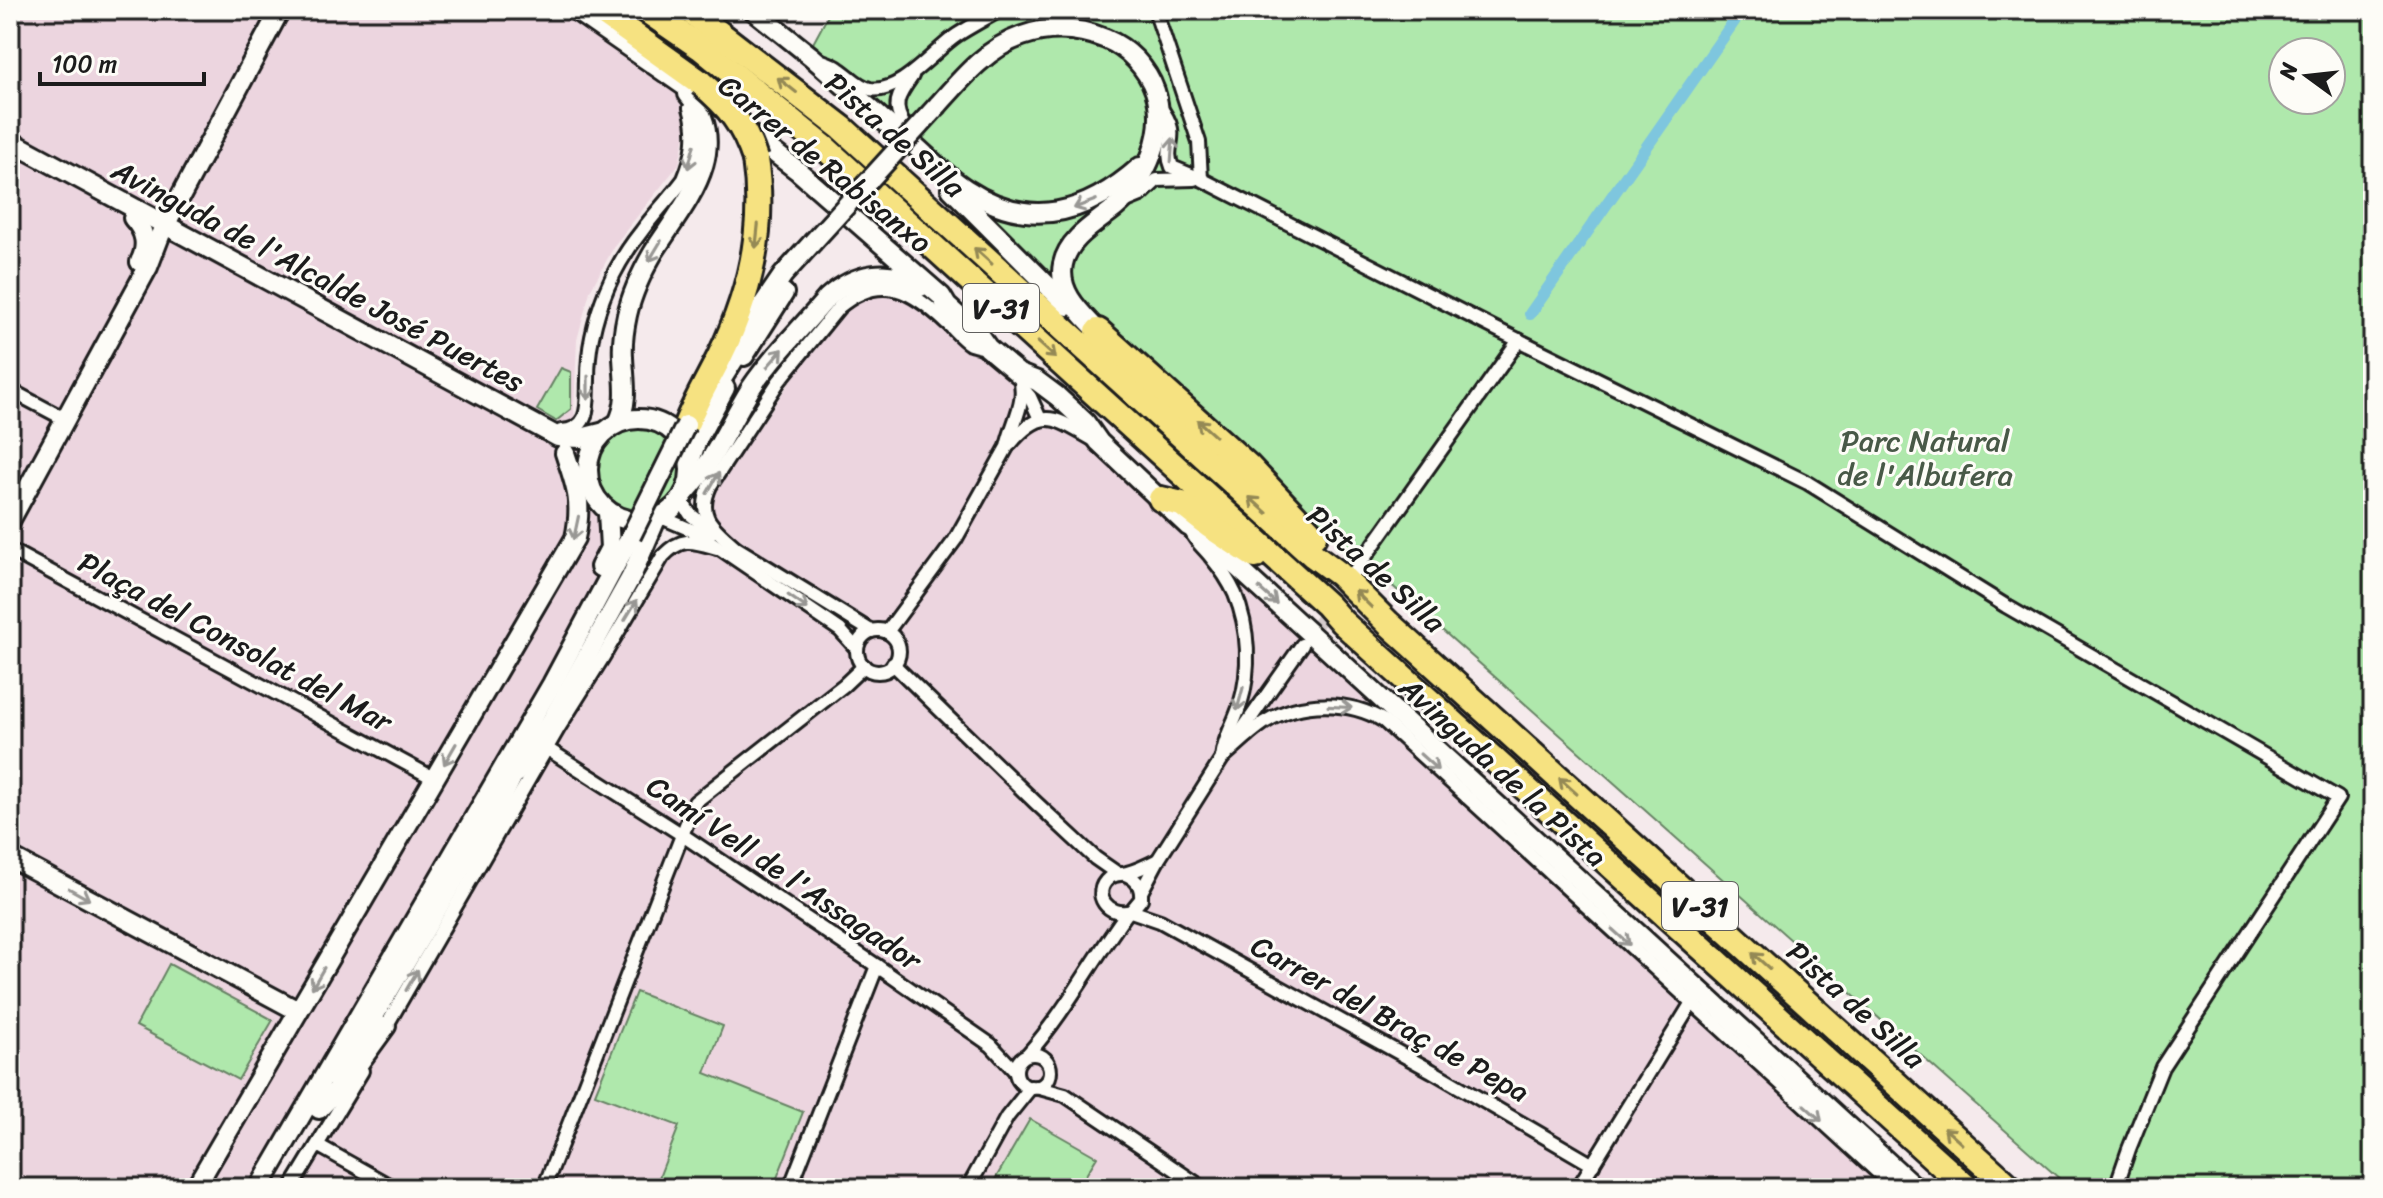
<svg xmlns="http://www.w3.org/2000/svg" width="2383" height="1198" font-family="Sriracha,sans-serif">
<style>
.built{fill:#ecd5df}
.green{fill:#afe8ac;stroke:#668264;stroke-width:2;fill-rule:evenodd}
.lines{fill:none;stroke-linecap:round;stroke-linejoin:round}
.canal{stroke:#7ec6de;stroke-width:12}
.street-tunnel{stroke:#d4cbcd;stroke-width:12;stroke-dasharray:12 6;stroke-linecap:butt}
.street-casing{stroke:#1c1c1c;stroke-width:18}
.secondary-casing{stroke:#1c1c1c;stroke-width:24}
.highway-casing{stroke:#1c1c1c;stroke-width:30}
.street{stroke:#fdfcf7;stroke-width:12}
.secondary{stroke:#fdfcf7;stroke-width:18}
.highway{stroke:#f6e281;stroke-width:24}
.secondary-bridge-casing{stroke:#1c1c1c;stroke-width:24;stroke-linecap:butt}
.highway-bridge-casing{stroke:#1c1c1c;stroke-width:30;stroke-linecap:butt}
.secondary-bridge{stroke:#fdfcf7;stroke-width:18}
.highway-bridge{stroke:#f6e281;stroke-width:24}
.oneway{stroke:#948954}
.oneway2{stroke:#989794}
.labels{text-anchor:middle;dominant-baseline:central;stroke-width:6;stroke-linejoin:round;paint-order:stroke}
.shield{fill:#fdfcf7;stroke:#605f5e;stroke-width:2}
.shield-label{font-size:28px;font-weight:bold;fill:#1c1c1c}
.street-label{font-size:30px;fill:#1c1c1c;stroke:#fdfcf7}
.park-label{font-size:30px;fill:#485947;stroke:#fdfcf7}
</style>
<rect width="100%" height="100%" fill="#f5eaec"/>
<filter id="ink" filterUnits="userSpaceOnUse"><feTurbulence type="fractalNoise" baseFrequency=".0125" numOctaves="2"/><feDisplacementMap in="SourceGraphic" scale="16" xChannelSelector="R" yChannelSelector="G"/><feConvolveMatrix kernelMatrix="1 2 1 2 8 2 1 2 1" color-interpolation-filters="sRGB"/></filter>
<g filter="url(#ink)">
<g class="built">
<path d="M10,10H563L680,96L688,121L679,164L616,243L590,291L577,340L574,409L580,459L617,547L253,1188H10Z"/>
<path d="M904,290L1132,477L1905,1188H299L564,734L694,522L828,327L859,294Z"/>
</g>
<g class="green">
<path d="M831,10H2373V1188H2070L803,62ZM2283,52H2331V100H2283Z"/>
<path d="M561,368L571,372V409L556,421L537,410Z"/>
<circle cx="639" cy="470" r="42"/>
<path d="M169,964L273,1020L238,1080L136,1026Z"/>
<path d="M636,992L723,1026L705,1073L803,1112L773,1188H655L679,1126L595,1094Z"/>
<path d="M1030,1119L1097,1157L1078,1188H990Z"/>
</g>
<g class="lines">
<path class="canal" d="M1530,314L1742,10"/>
<path class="street-tunnel" d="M1307,639L1349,579"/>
<defs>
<g id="street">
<path d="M1155,10L1199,142L1201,179"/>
<path d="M822,61C828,63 834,65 839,69C850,76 857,86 870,89C900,95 934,50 957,35C971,26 986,18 1000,10"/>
<path d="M1159,106C1184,137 1162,144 1172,167L1201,179L1494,328L1808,483L2006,606L2338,798L2162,1067L2129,1149L2118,1181L2113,1188"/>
<path d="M905,127C891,104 898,96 912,76"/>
<path d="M1124,202L1141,195L1157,180L1194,179"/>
<path d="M10,390L57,415"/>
<path d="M1024,390L1030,397L1040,419"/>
<path d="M561,431C592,430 587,402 588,380C588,365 589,351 592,337C600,298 616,263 641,232C654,214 670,198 684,179C694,155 698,134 690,108"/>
<path d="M1010,444C1044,404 1056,419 1096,441"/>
<path d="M681,500L690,514L712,532"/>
<path d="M661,517L696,532L840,630L857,649"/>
<path d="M1192,533C1197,543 1205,549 1211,557C1221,569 1229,581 1235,594C1249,628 1251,670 1240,705C1234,724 1224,738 1222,758"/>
<path d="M730,544L871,631"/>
<path d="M735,547C713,527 696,517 710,486L779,381L839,307C882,271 912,291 947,323C954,329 962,339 970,344C975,346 983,347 988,348"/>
<path d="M10,550L435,779"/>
<path d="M1355,571L1519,340"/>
<circle cx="878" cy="651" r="21"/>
<path d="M887,632L955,540L1007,447C1013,419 1028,402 1019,374"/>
<path d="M893,664L1035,802L1095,858L1118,874"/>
<path d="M1236,739L1302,645"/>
<path d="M546,748L681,834L877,966L991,1045L1016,1072"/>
<path d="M1222,758C1236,746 1250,732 1265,722C1301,700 1349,700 1384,721L1895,1188"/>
<path d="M1125,874C1137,879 1142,886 1141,899L1131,911C1109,918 1090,894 1109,878C1115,873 1121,875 1127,873C1138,870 1148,865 1158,860"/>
<path d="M1141,892L1158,860L1225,754"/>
<path d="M1131,911L1160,921L1432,1071L1593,1165"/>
<path d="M384,1030L559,727L603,657L663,556C682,536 693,541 717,548"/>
<path d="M1028,1054C1066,1011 1093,959 1127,913"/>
<circle cx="1033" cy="1071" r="17"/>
<path d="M1036,1087L1065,1095L1203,1188"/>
<path d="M319,1146L394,1188"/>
<path d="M291,1188L362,1071"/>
<path d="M544,1188L695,802L844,685L864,666"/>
<path d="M790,1188L877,966"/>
<path d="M968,1188L1007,1117L1031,1087"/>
<path d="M1578,1188L1696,996"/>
</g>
<g id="secondary">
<path d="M575,10L709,103"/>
<path d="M753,10L812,57L899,134"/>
<path d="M938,105C962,78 987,48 1022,36C1050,26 1079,28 1106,39C1128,48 1147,68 1155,91C1168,131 1147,180 1116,207C1098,222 1068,238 1063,264C1057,292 1081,313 1098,331"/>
<path d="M742,128L797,170L941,296L947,306L978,334L988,348L1019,374L1037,381L1057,396L1085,422L1099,442L1188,526L1200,533L1916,1188"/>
<path d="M10,141L558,437L581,438L605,432"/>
<path d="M914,145C931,160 947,177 966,189C1030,231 1087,214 1140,167"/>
<path d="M951,189L1068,306"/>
<path d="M133,218C146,232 148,246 140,262"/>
<path d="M732,350L783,275L812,243"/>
<path d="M744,356L784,293"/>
<path d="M712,395L745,342"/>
<circle cx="639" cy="470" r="51"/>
<path d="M618,423C629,401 624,382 623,357C622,343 624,329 627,315C632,293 642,272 653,253C683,205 735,150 688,94"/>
<path d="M690,461L697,440L725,388"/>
<path d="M685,493C716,459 728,425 751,388C772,356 802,328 827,298C854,274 889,265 921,287"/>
<path d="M10,521L148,267L161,233L280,10"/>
<path d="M600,567L610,548L608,512"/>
<path d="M517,772L551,721L631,577L656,519"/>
<path d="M10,857L298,1011"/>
<path d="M337,1079L500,802L520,761"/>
<path d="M319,1109L349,1077L386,1026"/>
<path d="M195,1188L575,538C583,502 576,486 565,453"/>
<path d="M259,1188L552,684L631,536"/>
</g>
<g id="highway">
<path d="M599,10L701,83"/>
<path d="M646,10L700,47L825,148L1327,605L1342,622L1967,1188"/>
<path d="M689,10L842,128L1313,555L1339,574L1388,623L2011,1188"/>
<path d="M1098,331L1249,467L1314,536"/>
<path d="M686,425C695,402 708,380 719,358C750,295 766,229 755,159"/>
<path d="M1161,499L1182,504L1210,526L1255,556"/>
</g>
</defs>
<use href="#street" class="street-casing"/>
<use href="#secondary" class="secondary-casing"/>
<use href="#highway" class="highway-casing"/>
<use href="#street" class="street"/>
<use href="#secondary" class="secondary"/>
<use href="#highway" class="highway"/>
<defs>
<g id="secondary-bridge">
<path d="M812,243L938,105"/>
<path d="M631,536L686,425"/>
</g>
<path id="highway-bridge" d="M701,83C729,107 743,123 755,159"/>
</defs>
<use href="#secondary-bridge" class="secondary-bridge-casing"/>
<use href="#highway-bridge" class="highway-bridge-casing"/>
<use href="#secondary-bridge" class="secondary-bridge"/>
<use href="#highway-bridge" class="highway-bridge"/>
</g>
<defs><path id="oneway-shaft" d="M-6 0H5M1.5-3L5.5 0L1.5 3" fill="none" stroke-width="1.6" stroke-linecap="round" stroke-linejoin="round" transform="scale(2)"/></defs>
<g class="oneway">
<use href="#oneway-shaft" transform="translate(787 85) rotate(-142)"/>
<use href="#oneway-shaft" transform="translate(757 236) rotate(96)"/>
<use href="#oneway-shaft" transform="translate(983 256) rotate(-138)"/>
<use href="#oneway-shaft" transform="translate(1047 350) rotate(42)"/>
<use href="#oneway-shaft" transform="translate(1206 428) rotate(-138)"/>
<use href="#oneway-shaft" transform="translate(1258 505) rotate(-138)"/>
<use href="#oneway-shaft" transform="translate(1363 599) rotate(-135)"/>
<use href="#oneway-shaft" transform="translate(1568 786) rotate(-138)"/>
<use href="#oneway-shaft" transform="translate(1761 961) rotate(-138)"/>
<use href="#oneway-shaft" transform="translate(1953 1136) rotate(-138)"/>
</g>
<g class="oneway2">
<use href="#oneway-shaft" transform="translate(1172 150) rotate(-86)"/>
<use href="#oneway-shaft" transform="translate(691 157) rotate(105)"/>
<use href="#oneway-shaft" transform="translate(1085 204) rotate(159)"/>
<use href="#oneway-shaft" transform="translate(655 251) rotate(121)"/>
<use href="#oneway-shaft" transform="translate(775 358) rotate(-49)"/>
<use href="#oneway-shaft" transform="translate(588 388) rotate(90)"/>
<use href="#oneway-shaft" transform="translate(713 483) rotate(-60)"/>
<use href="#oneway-shaft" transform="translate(576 528) rotate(102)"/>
<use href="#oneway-shaft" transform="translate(1268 596) rotate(42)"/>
<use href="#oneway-shaft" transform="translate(798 602) rotate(35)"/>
<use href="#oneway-shaft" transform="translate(631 610) rotate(-59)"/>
<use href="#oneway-shaft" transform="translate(1240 699) rotate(105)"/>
<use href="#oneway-shaft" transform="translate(1340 707) rotate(3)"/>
<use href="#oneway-shaft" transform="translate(450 754) rotate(120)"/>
<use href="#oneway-shaft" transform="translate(1429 762) rotate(42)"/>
<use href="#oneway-shaft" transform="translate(79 894) rotate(29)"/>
<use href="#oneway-shaft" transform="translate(1621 937) rotate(42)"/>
<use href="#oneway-shaft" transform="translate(318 978) rotate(120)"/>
<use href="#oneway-shaft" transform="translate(412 980) rotate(-60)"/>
<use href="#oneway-shaft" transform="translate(1813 1113) rotate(42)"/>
</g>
</g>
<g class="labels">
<g class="shield">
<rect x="963" y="284" width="76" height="48" rx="6"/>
<rect x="1662" y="882" width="76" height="48" rx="6"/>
</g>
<g class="shield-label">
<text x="1001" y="308">V-31</text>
<text x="1700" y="906">V-31</text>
</g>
<g class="street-label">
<text transform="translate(895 135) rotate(41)">Pista de Silla</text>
<text transform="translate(825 164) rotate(39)">Carrer de Rabisanxo</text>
<text transform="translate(318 276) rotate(28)">Avinguda de l'Alcalde José Puertes</text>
<text transform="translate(1376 569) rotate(42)">Pista de Silla</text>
<text transform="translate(235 642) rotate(28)">Plaça del Consolat del Mar</text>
<text transform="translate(1503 772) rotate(42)">Avinguda de la Pista</text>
<text transform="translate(784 873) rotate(34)">Camí Vell de l'Assagador</text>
<text transform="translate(1856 1005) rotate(42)">Pista de Silla</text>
<text transform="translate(1390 1019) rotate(29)">Carrer del Braç de Pepa</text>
</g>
<g class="park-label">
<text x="1925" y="441">Parc Natural<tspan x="1925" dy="34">de l'Albufera</tspan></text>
</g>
</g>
<rect width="2383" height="1198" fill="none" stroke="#fdfcf7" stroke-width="40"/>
<rect x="20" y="20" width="2343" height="1158" fill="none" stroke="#1c1c1c" stroke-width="3" filter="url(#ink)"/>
<g transform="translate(2307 76) rotate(285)"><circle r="38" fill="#fdfcf7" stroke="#a3a29f" stroke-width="2"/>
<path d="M0-6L14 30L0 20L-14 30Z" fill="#1c1c1c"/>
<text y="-12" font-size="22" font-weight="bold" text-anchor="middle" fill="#1c1c1c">N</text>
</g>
<path d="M40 72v12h164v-12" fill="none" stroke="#1c1c1c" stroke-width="4"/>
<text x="52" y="72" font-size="24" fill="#1c1c1c" stroke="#fdfcf7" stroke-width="6" paint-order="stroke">100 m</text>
</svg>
